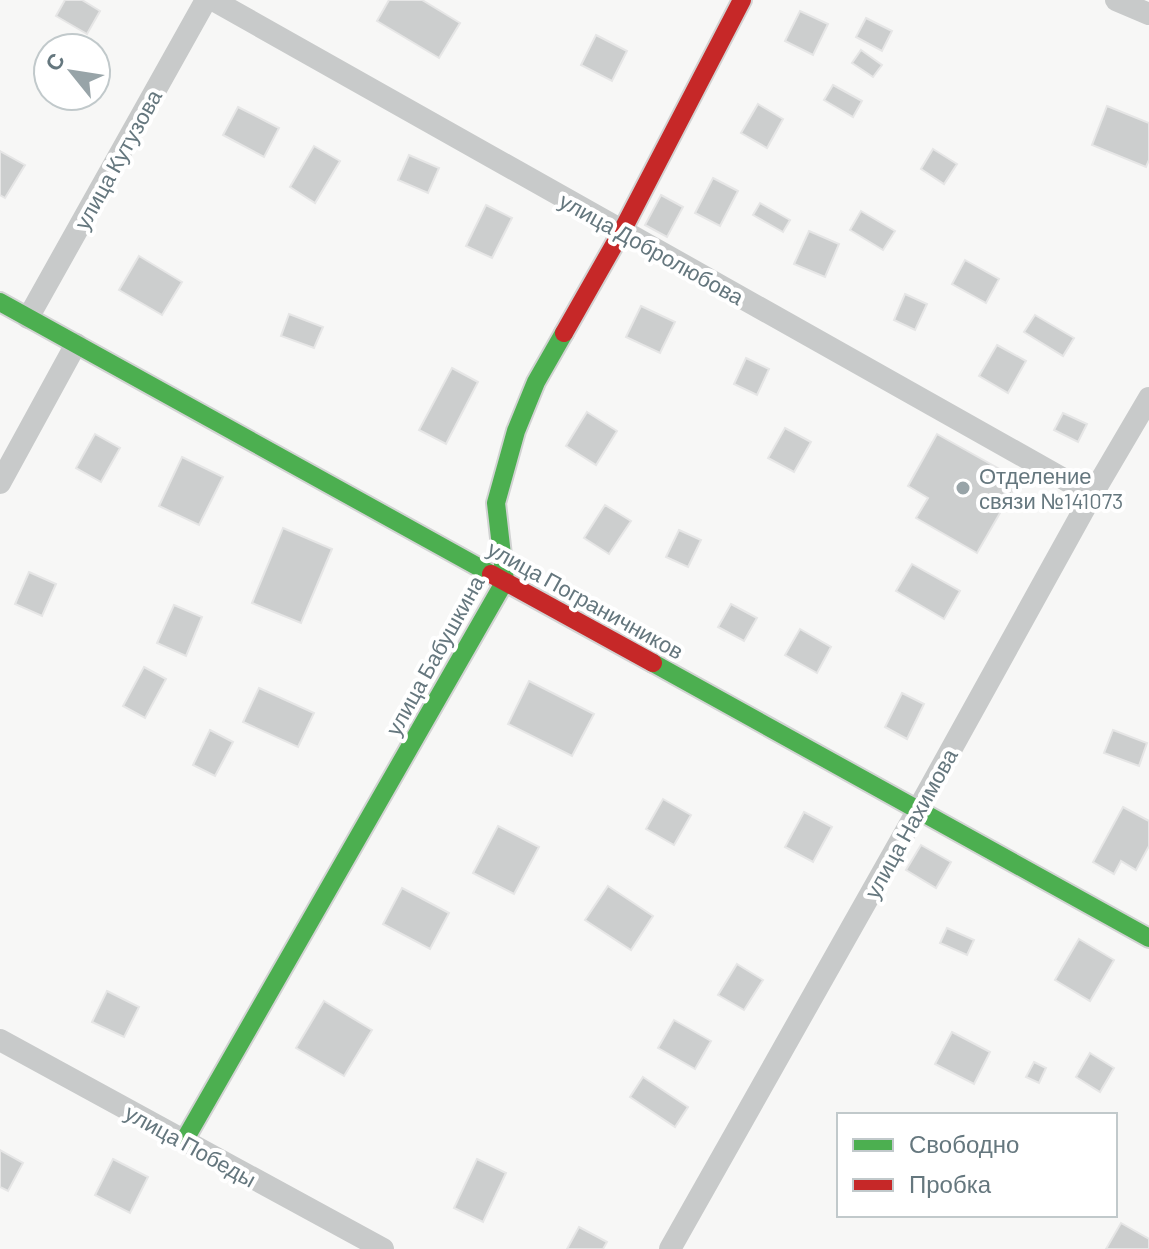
<svg xmlns="http://www.w3.org/2000/svg" width="1149" height="1249" font-family="Barlow,sans-serif">
<style>
.building{fill:#cccece;stroke:#e6e6e6;stroke-width:2}
.lines{fill:none;stroke-linecap:round;stroke-linejoin:round}
.fast-casing{stroke:#d2d3d3;stroke-width:22}
.jam-casing{stroke:#d2d3d3;stroke-width:22}
.street{stroke:#c8caca;stroke-width:22}
.fast{stroke:#4caf50;stroke-width:18}
.jam{stroke:#c62828;stroke-width:18}
.poi-dot{fill:#98a4a8;stroke:#fff;stroke-width:3}
.labels{text-anchor:middle;dominant-baseline:central;stroke-width:8;stroke-linejoin:round;paint-order:stroke}
.street-label{font-size:22px;fill:#65777e;stroke:#fff}
.poi-label{font-size:22px;fill:#65777e;stroke:#fff;text-anchor:start}
</style>
<rect width="100%" height="100%" fill="#f7f7f6"/>
<g class="building">
<path d="M65,0H82L100,11L87,34L56,16Z"/>
<path d="M389,0H422L460,23L439,58L377,21Z"/>
<path d="M800,11L828,24L813,55L785,41Z"/>
<path d="M866,18L892,31L882,51L856,37Z"/>
<path d="M596,35L627,51L612,81L581,65Z"/>
<path d="M861,50L882,65L873,77L852,63Z"/>
<path d="M833,85L862,101L853,117L824,100Z"/>
<path d="M758,104L783,119L767,148L741,133Z"/>
<path d="M1107,106L1149,123V160L1146,167L1092,145Z"/>
<path d="M238,107L279,128L264,157L223,135Z"/>
<path d="M314,146L340,161L315,203L290,187Z"/>
<path d="M933,149L957,164L944,184L921,169Z"/>
<path d="M0,151L25,165L5,198L0,195Z"/>
<path d="M409,155L439,168L428,193L398,180Z"/>
<path d="M713,178L738,191L720,226L695,213Z"/>
<path d="M661,195L683,207L667,237L645,225Z"/>
<path d="M760,203L790,220L783,232L753,215Z"/>
<path d="M486,205L512,218L492,258L466,246Z"/>
<path d="M861,211L895,231L883,250L850,230Z"/>
<path d="M809,231L839,244L825,277L794,264Z"/>
<path d="M139,256L182,282L162,315L119,290Z"/>
<path d="M965,260L999,279L986,303L952,284Z"/>
<path d="M905,294L927,304L915,330L894,320Z"/>
<path d="M641,306L675,322L660,353L626,337Z"/>
<path d="M289,314L323,327L314,348L281,336Z"/>
<path d="M1035,315L1074,338L1063,356L1024,332Z"/>
<path d="M997,345L1026,361L1008,393L979,376Z"/>
<path d="M746,358L769,369L757,395L734,384Z"/>
<path d="M452,368L478,382L446,444L419,430Z"/>
<path d="M587,412L617,431L596,465L566,446Z"/>
<path d="M1063,413L1087,424L1078,442L1054,430Z"/>
<path d="M785,428L811,442L794,472L768,458Z"/>
<path d="M95,434L120,448L101,482L76,468Z"/>
<path d="M937,434L1019,480L977,553L916,518L928,498L908,486Z"/>
<path d="M182,457L223,477L199,525L159,506Z"/>
<path d="M605,505L631,521L609,554L584,538Z"/>
<path d="M283,528L332,549L301,623L252,603Z"/>
<path d="M679,530L701,540L688,567L666,557Z"/>
<path d="M912,564L960,591L944,619L896,591Z"/>
<path d="M29,572L56,584L42,616L15,604Z"/>
<path d="M731,604L757,618L744,641L718,627Z"/>
<path d="M174,605L202,617L186,656L157,643Z"/>
<path d="M800,629L831,647L817,673L785,655Z"/>
<path d="M144,667L166,679L145,718L123,706Z"/>
<path d="M529,681L594,714L572,756L508,724Z"/>
<path d="M259,688L314,713L298,747L243,722Z"/>
<path d="M902,693L924,704L907,739L885,727Z"/>
<path d="M210,730L233,742L215,776L193,765Z"/>
<path d="M1113,730L1147,743L1139,766L1104,753Z"/>
<path d="M663,799L691,815L674,845L646,829Z"/>
<path d="M1123,807L1149,821V846L1136,870L1121,861L1114,874L1093,862Z"/>
<path d="M804,812L832,827L813,862L785,847Z"/>
<path d="M498,826L539,847L514,894L473,873Z"/>
<path d="M921,845L951,862L936,888L906,870Z"/>
<path d="M608,886L653,916L631,950L585,920Z"/>
<path d="M402,888L449,913L430,949L383,924Z"/>
<path d="M947,928L974,940L967,955L940,943Z"/>
<path d="M1079,939L1114,960L1090,1001L1055,980Z"/>
<path d="M737,964L763,980L744,1010L718,995Z"/>
<path d="M107,991L139,1007L124,1037L92,1022Z"/>
<path d="M324,1001L372,1030L344,1076L296,1048Z"/>
<path d="M674,1020L711,1041L695,1069L658,1048Z"/>
<path d="M952,1032L990,1052L974,1084L935,1064Z"/>
<path d="M1090,1053L1114,1068L1100,1092L1076,1077Z"/>
<path d="M1034,1062L1046,1068L1039,1083L1026,1077Z"/>
<path d="M643,1077L688,1107L675,1127L630,1097Z"/>
<path d="M0,1150L23,1163L8,1191L0,1187Z"/>
<path d="M113,1159L148,1177L130,1213L95,1195Z"/>
<path d="M477,1159L506,1173L483,1222L454,1208Z"/>
<path d="M1121,1223L1149,1239V1249H1106Z"/>
<path d="M579,1227L607,1242L603,1249H567Z"/>
</g>
<g class="lines">
<defs>
<g id="fast">
<path d="M0,302L491,574"/>
<path d="M653,663L1149,938"/>
<path d="M184,1141L505,581L496,503L516,431L536,382L564,333"/>
</g>
<g id="jam">
<path d="M564,333L622,231L742,0"/>
<path d="M491,574L653,663"/>
</g>
</defs>
<use href="#fast" class="fast-casing"/>
<use href="#jam" class="jam-casing"/>
<g class="street">
<path d="M213,0L1092,495"/>
<path d="M1116,0L1149,14"/>
<path d="M28,318L206,0"/>
<path d="M0,483L76,344"/>
<path d="M0,1040L383,1249"/>
<path d="M670,1249L906,831L1092,495L1149,398"/>
</g>
<use href="#fast" class="fast"/>
<use href="#jam" class="jam"/>
</g>
<circle class="poi-dot" cx="963" cy="488" r="8"/>
<g class="labels">
<g class="street-label">
<text transform="translate(117 159) rotate(-61)">улица Кутузова</text>
<text transform="translate(652 248) rotate(29)">улица Добролюбова</text>
<text transform="translate(586 599) rotate(29)">улица Пограничников</text>
<text transform="translate(434 655) rotate(-61)">улица Бабушкина</text>
<text transform="translate(910 823) rotate(-61)">улица Нахимова</text>
<text transform="translate(191 1145) rotate(29)">улица Победы</text>
</g>
<g class="poi-label">
<text x="979" y="475">Отделение<tspan x="979" dy="25">связи №141073</tspan></text>
</g>
</g>
<rect x="837" y="1113" width="280" height="104" fill="#ffffff" stroke="#c1c9cb" stroke-width="2"/>
<rect x="853" y="1139" width="40" height="12" fill="#4caf50" stroke="#c1c9cb" stroke-width="2"/>
<text x="909" y="1153" font-size="24" fill="#65777e">Свободно</text>
<rect x="853" y="1179" width="40" height="12" fill="#c62828" stroke="#c1c9cb" stroke-width="2"/>
<text x="909" y="1193" font-size="24" fill="#65777e">Пробка</text>
<g transform="translate(72 72) rotate(300)"><circle r="38" fill="#ffffff" stroke="#c1c9cb" stroke-width="2"/>
<path d="M0-6L14 30L0 20L-14 30Z" fill="#98a4a8"/>
<text y="-12" font-size="22" font-weight="bold" text-anchor="middle" fill="#65777e">С</text>
</g>
</svg>
